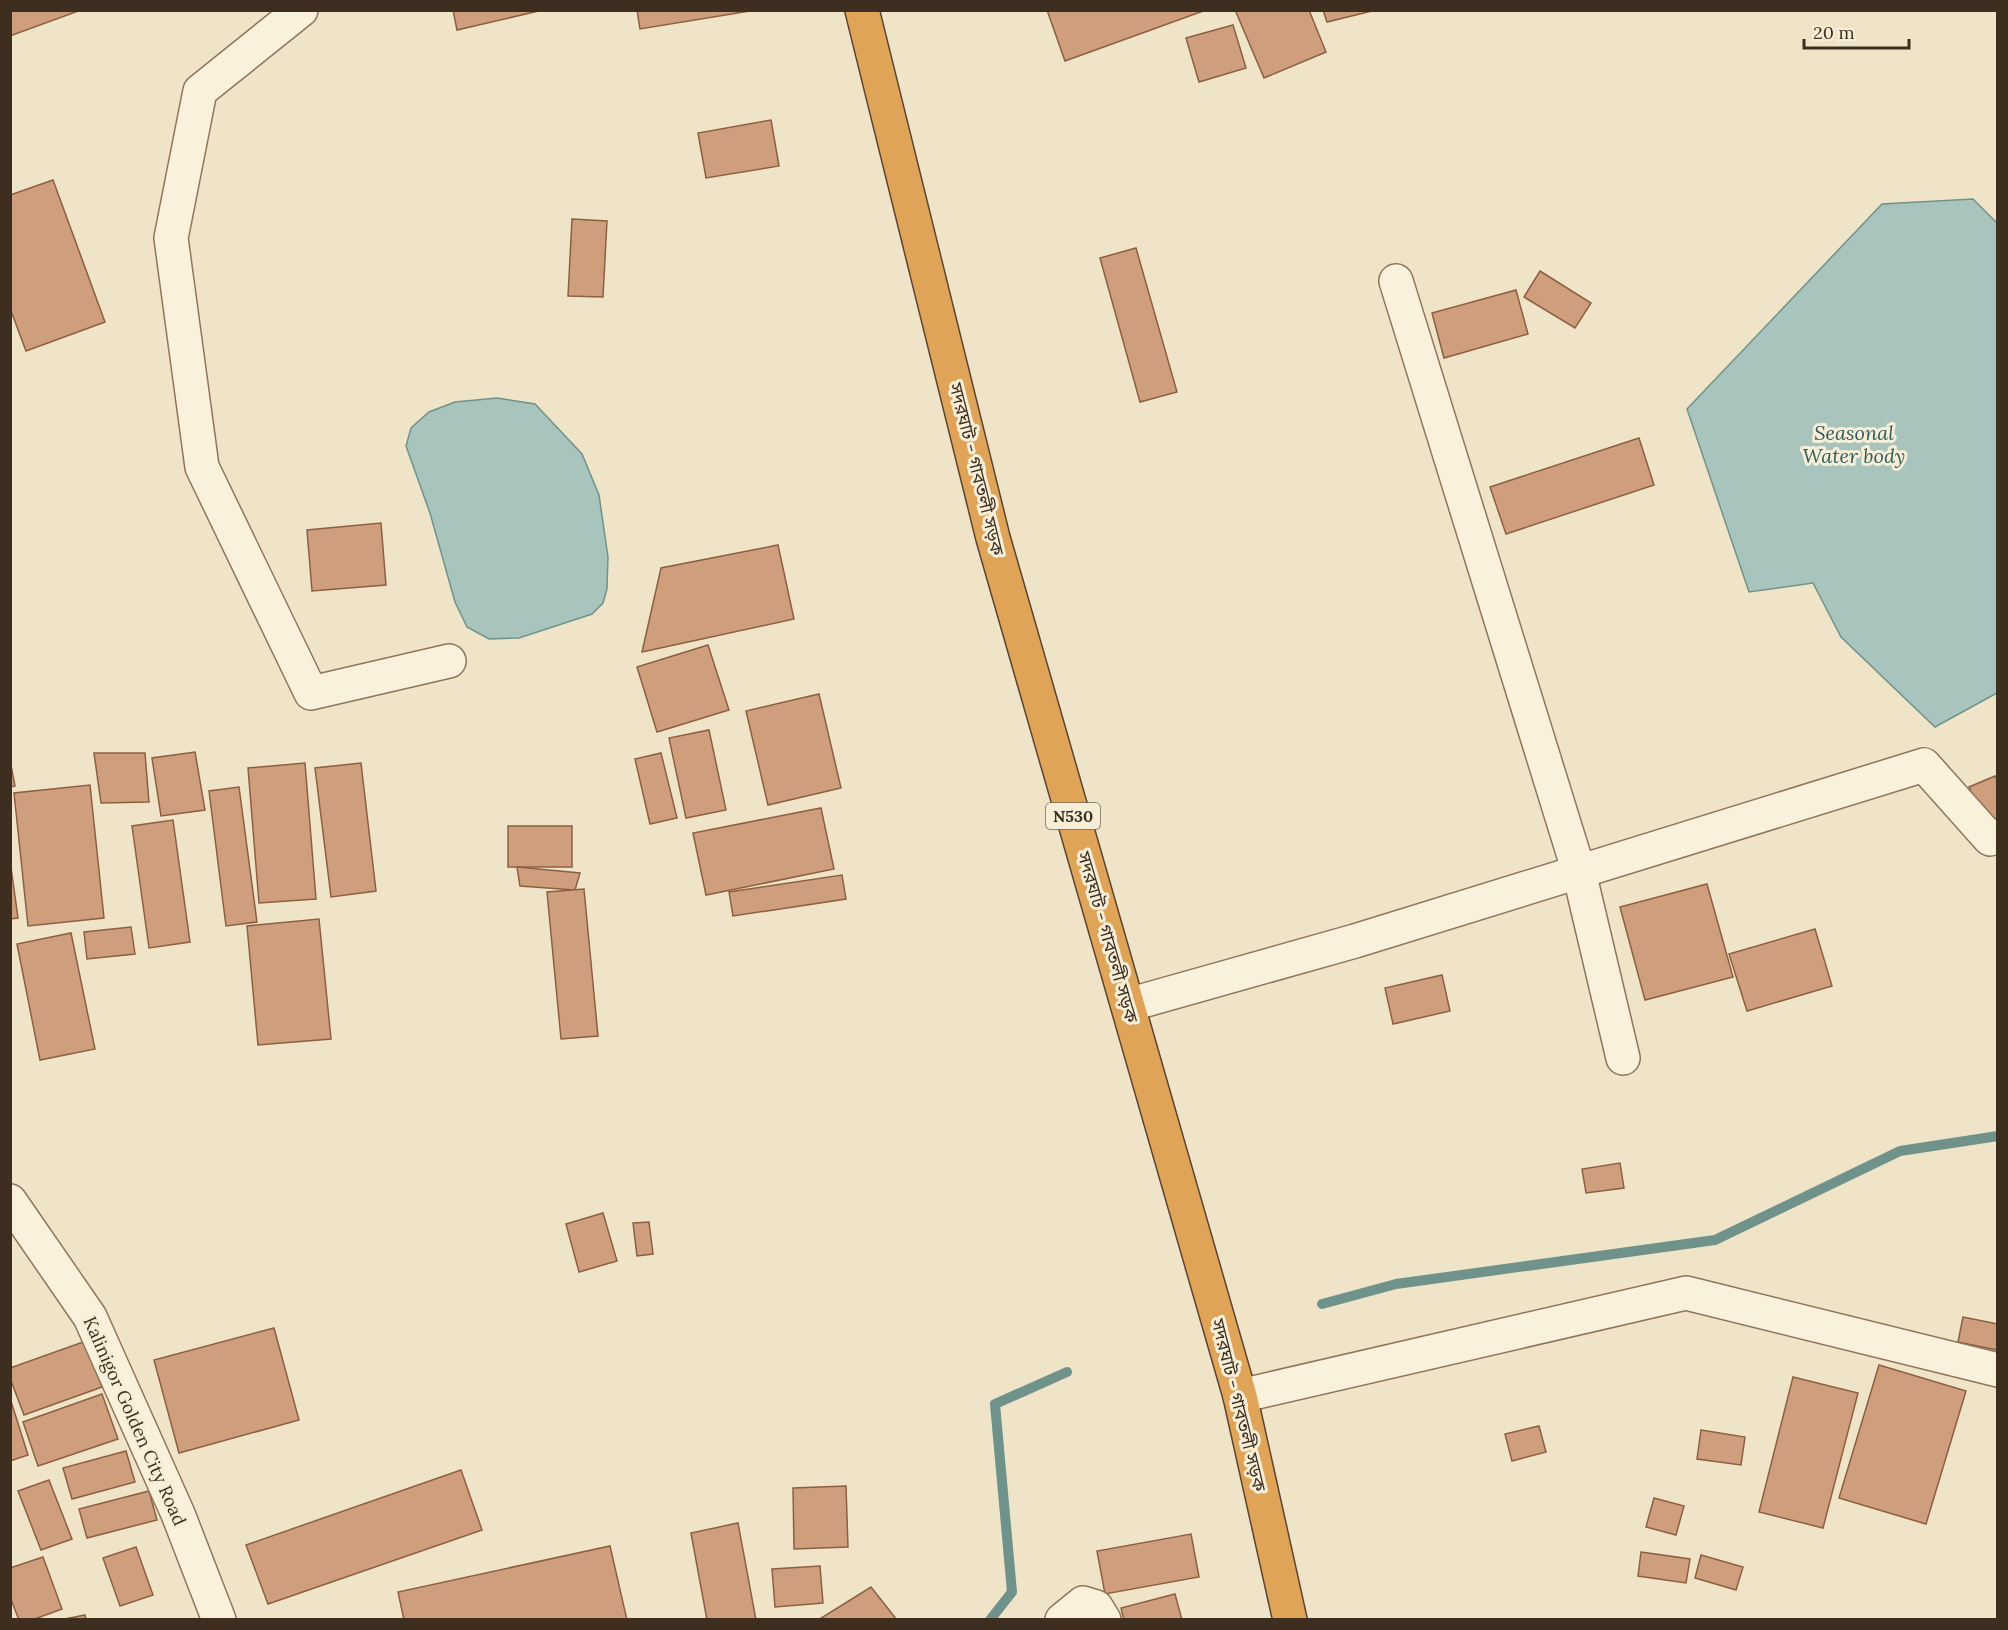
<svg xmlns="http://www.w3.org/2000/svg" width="2008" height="1630" font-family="Lora,'Noto Sans Bengali',serif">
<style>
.water{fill:#a9c4bc;stroke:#6f938a;stroke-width:1.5}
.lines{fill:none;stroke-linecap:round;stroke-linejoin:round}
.stream{stroke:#6f938a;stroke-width:10}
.building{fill:#cf9f7d;stroke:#8d5f41;stroke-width:1.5}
.minor-casing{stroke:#8d765c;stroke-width:36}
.highway-casing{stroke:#5b4430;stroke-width:36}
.minor{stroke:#faf1dc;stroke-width:33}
.highway{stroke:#e0a458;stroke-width:33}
.labels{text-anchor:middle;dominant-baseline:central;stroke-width:6;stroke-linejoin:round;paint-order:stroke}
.shield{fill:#f7eed8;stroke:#756857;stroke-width:1.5}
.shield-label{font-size:16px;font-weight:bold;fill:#3d2e20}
.street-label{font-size:18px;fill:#3d2e20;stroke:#f7eed8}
.water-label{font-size:20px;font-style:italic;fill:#2f5d5a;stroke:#f7eed8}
</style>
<rect width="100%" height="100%" fill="#f0e4c8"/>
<g class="water">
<path d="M1973,199L1997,223V693L1935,727L1841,637L1813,583L1749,592L1687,409L1882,204Z"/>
<path d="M497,398L535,404L582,454L599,495L608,557L607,589L603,603L592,614L519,638L489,639L467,627L455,602L430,513L406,446L411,428L429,412L455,402Z"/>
</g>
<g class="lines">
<g class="stream">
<path d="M1322,1304L1396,1284L1715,1240L1900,1151L1998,1136"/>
<path d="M990,1620L1012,1592L995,1404L1067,1372"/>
</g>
</g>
<g class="building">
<path d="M10,10H81L10,36Z"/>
<path d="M453,10H543L457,30Z"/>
<path d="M637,10H749L750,11L640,29Z"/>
<path d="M1047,10H1206L1065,61Z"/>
<path d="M1240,10H1309L1326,52L1264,78L1236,12Z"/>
<path d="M1323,10H1376L1327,22Z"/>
<path d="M1233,25L1246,68L1199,82L1186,38Z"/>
<path d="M771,120L779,166L706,178L698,133Z"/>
<path d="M53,180L105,322L26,351L10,308V195Z"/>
<path d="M572,219L607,221L603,297L568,296Z"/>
<path d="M1136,248L1177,392L1140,402L1100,258Z"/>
<path d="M1540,271L1591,303L1575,328L1524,297Z"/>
<path d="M1516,290L1528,334L1444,358L1432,313Z"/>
<path d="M1639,438L1654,485L1506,534L1490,487Z"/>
<path d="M381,523L386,585L312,591L307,530Z"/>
<path d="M778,545L794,619L642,652L661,568Z"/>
<path d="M708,645L729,710L657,732L637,667Z"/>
<path d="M819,694L841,788L768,805L746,711Z"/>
<path d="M709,730L726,810L686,818L669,738Z"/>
<path d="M195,752L205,810L161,816L152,758Z"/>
<path d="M94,753H145L149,802L101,803Z"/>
<path d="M661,753L677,818L650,824L635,759Z"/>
<path d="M10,760L15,786L10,787Z"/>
<path d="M305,763L316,899L259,903L248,768Z"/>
<path d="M361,763L376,891L331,897L315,768Z"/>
<path d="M1995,776L1998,782V834L1990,837L1969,787Z"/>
<path d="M90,785L104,918L28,926L14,793Z"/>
<path d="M239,787L257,922L226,926L209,791Z"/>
<path d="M821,808L834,869L706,895L693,833Z"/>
<path d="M173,820L190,942L149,948L132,826Z"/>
<rect x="508" y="826" width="64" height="41"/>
<path d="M10,860L18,918L10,919Z"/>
<path d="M517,867L580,873L575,890L520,886Z"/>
<path d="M842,875L846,899L733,916L729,892Z"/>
<path d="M1707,884L1733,977L1645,1000L1620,907Z"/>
<path d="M584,889L598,1036L561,1039L547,892Z"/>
<path d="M319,919L331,1039L258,1045L247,926Z"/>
<path d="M131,927L135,954L87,959L84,932Z"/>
<path d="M1815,929L1832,986L1747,1011L1729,954Z"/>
<path d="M71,933L95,1049L40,1060L17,944Z"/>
<path d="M1442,975L1450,1011L1393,1024L1385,988Z"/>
<path d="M1620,1163L1624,1188L1586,1193L1582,1169Z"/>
<path d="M603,1213L617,1261L579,1272L566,1224Z"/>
<path d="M649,1222L653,1254L637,1256L633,1223Z"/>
<path d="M1963,1317L1998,1324L1997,1350L1958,1342Z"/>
<path d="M274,1328L299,1420L179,1453L154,1360Z"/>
<path d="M86,1341L102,1387L24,1415L10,1378V1368Z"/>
<path d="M1879,1365L1966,1391L1926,1524L1839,1498Z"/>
<path d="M1793,1377L1858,1393L1823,1528L1759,1512Z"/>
<path d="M102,1394L118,1439L38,1466L23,1422Z"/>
<path d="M10,1398L28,1455L10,1461Z"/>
<path d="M1539,1426L1546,1452L1512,1461L1505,1434Z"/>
<path d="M1701,1430L1745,1437L1741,1465L1697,1459Z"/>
<path d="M126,1451L135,1482L72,1499L63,1468Z"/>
<path d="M461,1470L482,1530L268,1604L246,1545Z"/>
<path d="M49,1480L72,1539L41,1550L18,1491Z"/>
<path d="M846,1486L848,1547L794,1549L793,1488Z"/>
<path d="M149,1491L157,1520L87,1538L79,1509Z"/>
<path d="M1654,1498L1684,1506L1676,1535L1646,1527Z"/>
<path d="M738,1523L756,1620H707L691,1533Z"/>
<path d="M1191,1534L1199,1577L1105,1594L1097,1551Z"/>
<path d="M610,1546L627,1620H404L398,1592Z"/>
<path d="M136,1547L153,1595L120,1606L103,1558Z"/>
<path d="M1641,1552L1690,1559L1686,1583L1638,1576Z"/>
<path d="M1701,1555L1743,1567L1736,1590L1695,1578Z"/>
<path d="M43,1557L62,1609L32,1620H19L10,1597V1568Z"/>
<path d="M820,1566L823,1603L775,1607L772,1569Z"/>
<path d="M871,1587L897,1620H818Z"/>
<path d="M1175,1594L1182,1620H1124L1121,1608Z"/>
<path d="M85,1615L86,1620H60Z"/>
</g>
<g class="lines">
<defs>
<g id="minor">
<path d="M301,10L200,91L171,238L202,467L311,693L449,661"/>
<path d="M1396,281L1579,872L1623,1058"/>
<path d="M1128,1005L1355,941L1924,765L1990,839L1998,836"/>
<path d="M10,1201L90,1317L178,1514L219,1620"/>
<path d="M1240,1396L1686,1293L1998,1370"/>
<path d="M1062,1620L1083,1603L1096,1607L1104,1620"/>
</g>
<path id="highway" d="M862,10L993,538L1240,1396L1290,1620"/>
</defs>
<use href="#minor" class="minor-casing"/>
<use href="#highway" class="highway-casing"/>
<use href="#minor" class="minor"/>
<use href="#highway" class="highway"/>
</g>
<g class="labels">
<rect class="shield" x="1046" y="803" width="54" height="26" rx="4.5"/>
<g class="shield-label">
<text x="1073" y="816">N530</text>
</g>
<g class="street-label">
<text transform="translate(977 469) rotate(76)">সদরঘাট - গাবতলী সড়ক</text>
<text transform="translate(1108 937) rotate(74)">সদরঘাট - গাবতলী সড়ক</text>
<text transform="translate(1239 1405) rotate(76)">সদরঘাট - গাবতলী সড়ক</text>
<text transform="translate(135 1421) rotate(66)">Kalinigor Golden City Road</text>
</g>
<g class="water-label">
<text x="1854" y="432">Seasonal<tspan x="1854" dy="23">Water body</tspan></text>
</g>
</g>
<rect width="2008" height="1630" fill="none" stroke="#3d2e20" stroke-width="24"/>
<path d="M1804 39v9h105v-9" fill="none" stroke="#3d2e20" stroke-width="3"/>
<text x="1813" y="39" font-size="18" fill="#3d2e20" stroke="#f7eed8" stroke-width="4.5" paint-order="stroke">20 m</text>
</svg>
